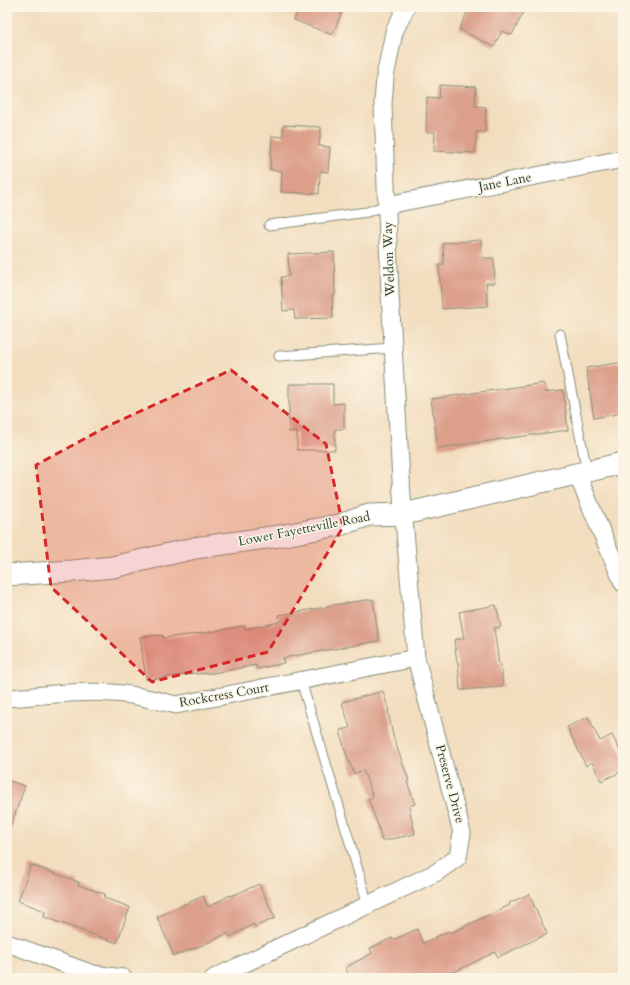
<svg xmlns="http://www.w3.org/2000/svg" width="630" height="985" font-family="Cardo,serif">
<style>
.building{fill:#db9f8a}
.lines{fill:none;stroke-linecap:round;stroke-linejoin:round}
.service-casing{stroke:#888d79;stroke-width:11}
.minor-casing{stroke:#888d79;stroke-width:19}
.tertiary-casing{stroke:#888d79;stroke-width:23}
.service{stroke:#fff;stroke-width:9}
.minor{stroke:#fff;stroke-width:17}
.tertiary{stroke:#fff;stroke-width:21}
.marked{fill:#d62828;fill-opacity:0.2;stroke:#d62828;stroke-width:3;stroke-dasharray:8 5;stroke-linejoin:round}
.labels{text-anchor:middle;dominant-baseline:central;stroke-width:3;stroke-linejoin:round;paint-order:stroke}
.street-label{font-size:13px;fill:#1f3d34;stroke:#fcf5e5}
</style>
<rect width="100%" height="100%" fill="#fcf5e5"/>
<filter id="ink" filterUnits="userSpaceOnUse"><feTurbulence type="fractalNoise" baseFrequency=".025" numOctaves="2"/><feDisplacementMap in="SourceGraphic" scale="8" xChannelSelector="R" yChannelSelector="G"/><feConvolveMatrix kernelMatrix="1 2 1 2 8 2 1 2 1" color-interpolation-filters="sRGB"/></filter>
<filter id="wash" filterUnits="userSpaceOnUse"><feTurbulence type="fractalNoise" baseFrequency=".012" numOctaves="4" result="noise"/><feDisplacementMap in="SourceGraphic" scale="16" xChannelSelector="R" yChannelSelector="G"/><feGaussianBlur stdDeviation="0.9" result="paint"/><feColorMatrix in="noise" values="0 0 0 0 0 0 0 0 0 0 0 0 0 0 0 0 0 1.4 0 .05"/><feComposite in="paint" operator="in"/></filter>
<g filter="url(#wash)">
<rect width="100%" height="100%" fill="#f2ddbe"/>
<g id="blocks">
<g class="building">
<path d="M299,7H344L332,35L294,20Z"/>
<path d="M470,7H515L524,11L512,35L502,31L494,47L459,29Z"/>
<path d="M440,85L476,87L475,106L486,107L485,132H476L475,153L434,151L435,132H426L427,97L439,98Z"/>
<path d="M283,125L321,127L319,146L330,147L328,172L320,171L319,194L281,192L282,171L270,170L272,136L283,137Z"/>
<path d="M481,240L482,258H494L495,283H486L488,306L442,309L439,265H444L443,243Z"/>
<path d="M334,252L335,296H332L333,318L295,319L294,310L283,311L281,277L289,276L288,254Z"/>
<path d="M623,362V413L594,418L586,368Z"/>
<path d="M544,383L545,392L563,390L568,430L438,448L431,399Z"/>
<path d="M289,384H333V404L344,403V429H335V450H297V432H289Z"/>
<path d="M373,599L379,641L283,658L284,663L257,669L256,665L213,673L196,674V673L146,680L140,637L162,635L163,638L204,633L244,626L245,629L280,622L279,615L327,607V606Z"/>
<path d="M496,605L501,627L494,628L499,665H501L503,687L460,690L458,662H457L454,640L464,638L459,612Z"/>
<path d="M383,691L389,711H388L393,736L409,781L407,782L415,804L409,806L415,834L382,841L378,825L368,799L373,797L363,770L354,774L344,748L340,730L350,728L342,702Z"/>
<path d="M588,717L600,741L612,735L623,757V771L601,781L592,762L586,766L567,727Z"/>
<path d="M7,780L25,786L9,831H7Z"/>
<path d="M31,865L79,882L78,885L105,894L104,898L130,907L117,943L44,917L45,911L18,901Z"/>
<path d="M259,884L275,918L255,927L254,924L230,937L228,933L203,945L174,956L157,917L203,896L208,907L230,895L231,896Z"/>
<path d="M529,894L547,934L498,957L495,952L442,978H351L345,968L372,953L370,948L392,938L393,940L417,929L423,943L449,931L451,933L510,905L509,903Z"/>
</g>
</g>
</g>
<g filter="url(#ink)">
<use href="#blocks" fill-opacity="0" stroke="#888d79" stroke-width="1"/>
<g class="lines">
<defs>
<g id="service">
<path d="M269,225L367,212L387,205"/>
<path d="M560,334L587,471"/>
<path d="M279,356L393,348"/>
<path d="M301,681L351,846L368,905"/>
</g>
<g id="minor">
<path d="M387,205L623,159"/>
<path d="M577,474L623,583"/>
<path d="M7,698C42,696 78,690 112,693C134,694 156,700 176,705L416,658"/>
<path d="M7,943L93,974L123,978"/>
<path d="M214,978L437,872L458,857L462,833L416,658L402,496L390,295L383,104L385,77L394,32L406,7"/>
</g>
<path id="tertiary" d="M7,575L72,571L113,567L195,548L279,536L339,525L369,515L404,514L623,463"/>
</defs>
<use href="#service" class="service-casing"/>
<use href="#minor" class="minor-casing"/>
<use href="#tertiary" class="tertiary-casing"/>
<use href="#service" class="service"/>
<use href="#minor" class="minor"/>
<use href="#tertiary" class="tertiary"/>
</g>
</g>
<path class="marked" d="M231,370L326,444L343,527L268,652L152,682L51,587L36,465L110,425Z"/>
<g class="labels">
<g class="street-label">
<text transform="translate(505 182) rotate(-11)">Jane Lane</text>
<text transform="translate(389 259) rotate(-92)">Weldon Way</text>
<text transform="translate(304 529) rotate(-11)">Lower Fayetteville Road</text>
<text transform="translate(224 695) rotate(-10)">Rockcress Court</text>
<text transform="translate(450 784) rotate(75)">Preserve Drive</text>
</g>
</g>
<rect width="630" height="985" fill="none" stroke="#fcf5e5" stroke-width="24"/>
</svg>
